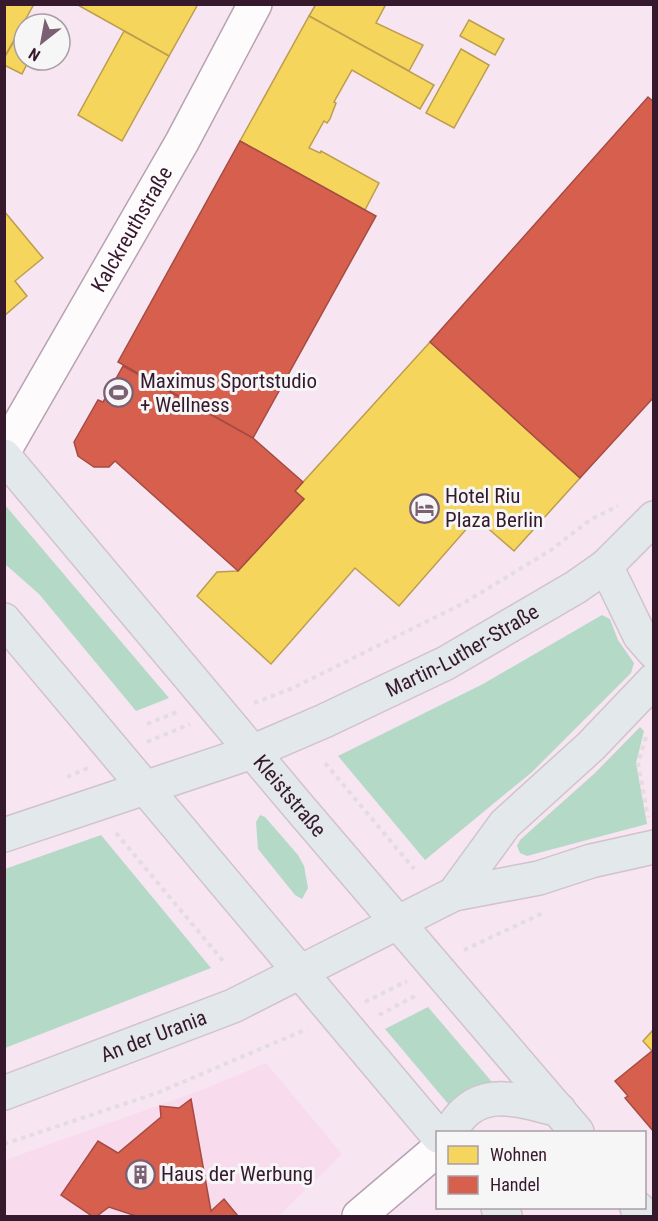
<svg xmlns="http://www.w3.org/2000/svg" width="658" height="1221" font-family="'Roboto Condensed',sans-serif">
<style>
.built{fill:#f8dcee}
.green{fill:#b4d9c6}
.homes{fill:#f6d55c;stroke:#bc9d4e;stroke-width:1.5}
.shops{fill:#d6604d;stroke:#a64b43;stroke-width:1.5}
.lines{fill:none;stroke-linecap:round;stroke-linejoin:round}
.minor-casing{stroke:#b7a2b1;stroke-width:36}
.major-casing{stroke:#d0c3cc;stroke-width:36}
.path{stroke:#e3dce0;stroke-width:4;stroke-dasharray:4.5 4.5;stroke-linecap:butt}
.minor{stroke:#fefbfd;stroke-width:33}
.major{stroke:#e3e8eb;stroke-width:33}
.labels{text-anchor:middle;dominant-baseline:central;stroke-width:6;stroke-linejoin:round;paint-order:stroke}
.street-label{font-size:21px;fill:#36192d;stroke:#f6f6f6}
.poi-label{font-size:21px;fill:#36192d;stroke:#f6f6f6;text-anchor:start}
</style>
<rect width="100%" height="100%" fill="#f7e5f1"/>
<path class="built" d="M266,1063L342,1154L279,1216H5V1160L199,1091Z"/>
<g class="green">
<path d="M4,505H5L169,698L136,711L39,594L5,564Z"/>
<path d="M602,615L610,619L618,640L634,663L631,673L532,772L425,860L338,756L483,684Z"/>
<path d="M640,727L644,731L636,763L647,824L527,856L520,853L517,846L520,840L595,773Z"/>
<path d="M260,815L265,817L298,855L304,866L308,888L302,899L295,895L258,849L256,822Z"/>
<path d="M101,835L211,968L5,1048V869Z"/>
<path d="M428,1007L492,1082V1088L450,1106L385,1029Z"/>
</g>
<g class="homes">
<path d="M4,4H34L4,58Z"/>
<path d="M76,4H198L169,56Z"/>
<path d="M316,4H386L376,23L423,45L409,71L309,16Z"/>
<path d="M309,16L434,85L420,109L352,70L334,102L336,103L330,119L327,123L324,121L309,148L320,153L321,151L379,183L365,210L240,141Z"/>
<path d="M469,20L504,39L495,55L460,36Z"/>
<path d="M20,31L24,33V60H29L22,74L4,65V58Z"/>
<path d="M124,31L169,56L122,141L78,115Z"/>
<path d="M461,49L489,65L454,128L426,113Z"/>
<path d="M4,211L43,258L15,281L27,296L4,316Z"/>
<path d="M430,342L580,478L514,551L476,518L399,606L355,568L271,664L197,596L217,572L238,571L304,499L295,491Z"/>
<path d="M654,1029V1053L643,1041Z"/>
</g>
<g class="shops">
<path d="M648,97L654,102V397L580,478L430,342Z"/>
<path d="M240,141L376,216L253,438L118,362Z"/>
<path d="M123,366L253,438L303,482L295,491L304,499L238,571L115,461L109,467H94L78,456L74,442L98,400L103,402Z"/>
<path d="M652,1051L654,1053V1132L625,1098L628,1096L615,1081Z"/>
<path d="M191,1099L211,1211L224,1199L238,1216H136L109,1207L97,1216H92L61,1195L98,1141L118,1153L161,1117L160,1106L179,1108Z"/>
</g>
<g class="lines">
<defs>
<g id="minor">
<path id="s1" d="M4,451L182,142L255,4"/>
<path d="M359,1216L438,1149"/>
</g>
<g id="major">
<path id="s2" d="M4,456L298,806L577,1132"/>
<path d="M606,566L640,636L654,652"/>
<path d="M4,620L438,1136"/>
<path id="s3" d="M4,835L252,752L324,721L446,663L576,587L606,566L654,518"/>
<path d="M454,894L539,878L591,861L654,847"/>
<path id="s4" d="M4,1093L233,1006L454,894L505,824L591,746L654,680"/>
<path d="M450,1132C476,1084 515,1099 559,1110"/>
<path d="M498,1208L505,1216"/>
<path d="M637,1208L645,1216"/>
</g>
</defs>
<use href="#minor" class="minor-casing"/>
<use href="#major" class="major-casing"/>
<g class="path">
<path d="M254,703L293,688L464,603L551,550L590,520L618,506"/>
<path d="M147,724L177,712"/>
<path d="M646,737L638,763L648,817"/>
<path d="M147,742L190,724"/>
<path d="M325,763L414,869"/>
<path d="M67,777L88,768"/>
<path d="M116,833L224,962"/>
<path d="M464,950L543,913"/>
<path d="M365,1002L407,981"/>
<path d="M379,1015L417,995"/>
<path d="M4,1144L157,1093L307,1029"/>
</g>
<use href="#minor" class="minor"/>
<use href="#major" class="major"/>
</g>
<defs>
<symbol id="stadium-ring" viewBox="-11 -11 22 22"><circle r="9.5" fill="#f6f6f6" stroke="#7a6072" stroke-width="1.5"/><path d="M0-5a6.5 5 0 1 0 0 10a6.5 5 0 1 0 0-10ZM-3.5-1.8h7v3.6h-7Z" fill="#7a6072"/></symbol>
<symbol id="hotel-ring" viewBox="-11 -11 22 22"><circle r="9.5" fill="#f6f6f6" stroke="#7a6072" stroke-width="1.5"/><path d="M-6-4.5h1.5V1H6V5H4.5V3h-9V5H-6ZM-4 0a1.8 1.8 0 1 1 3.6 0ZM.5 0V-2.5h3Q6-2.5 6 0Z" fill="#7a6072"/></symbol>
<symbol id="building-ring" viewBox="-11 -11 22 22"><circle r="9.5" fill="#f6f6f6" stroke="#7a6072" stroke-width="1.5"/><path d="M-4-6H4V6H1V3H-1V6H-4ZM-2.5-4.3h1.7v1.8h-1.7ZM.8-4.3h1.7v1.8H.8ZM-2.5-1h1.7V.8h-1.7ZM.8-1h1.7V.8H.8Z" fill="#7a6072"/></symbol>
</defs>
<g fill-rule="evenodd">
<use href="#stadium-ring" x="102" y="376" width="33" height="33"/>
<use href="#hotel-ring" x="408" y="492" width="33" height="33"/>
<use href="#building-ring" x="124" y="1158" width="33" height="33"/>
</g>
<g class="labels">
<g class="street-label">
<text stroke="none"><textPath href="#s1" startOffset="256">Kalckreuthstraße</textPath></text>
<text stroke="none"><textPath href="#s3" startOffset="495">Martin-Luther-Straße</textPath></text>
<text stroke="none"><textPath href="#s2" startOffset="444">Kleiststraße</textPath></text>
<text stroke="none"><textPath href="#s4" startOffset="160">An der Urania</textPath></text>
</g>
<g class="poi-label">
<text x="140" y="381">Maximus Sportstudio<tspan x="140" dy="24">+ Wellness</tspan></text>
<text x="445" y="496">Hotel Riu<tspan x="445" dy="24">Plaza Berlin</tspan></text>
<text x="161" y="1174">Haus der Werbung</text>
</g>
</g>
<rect width="658" height="1221" fill="none" stroke="#36192d" stroke-width="12"/>
<rect x="436" y="1131" width="210" height="78" fill="#f6f6f6" stroke="#a99ea6" stroke-width="1.5"/>
<rect x="448" y="1146" width="30" height="18" fill="#f6d55c" stroke="#a99ea6" stroke-width="1.5"/>
<text x="490" y="1161" font-size="18" fill="#36192d">Wohnen</text>
<rect x="448" y="1176" width="30" height="18" fill="#d6604d" stroke="#a99ea6" stroke-width="1.5"/>
<text x="490" y="1191" font-size="18" fill="#36192d">Handel</text>
<g transform="translate(42 42) rotate(211)"><circle r="28" fill="#f6f6f6" stroke="#a99ea6" stroke-width="1.5"/>
<path d="M0-4.5L10 22L0 15L-10 22Z" fill="#7a6072"/>
<text y="-9" font-size="16" font-weight="bold" text-anchor="middle" fill="#36192d">N</text>
</g>
</svg>
